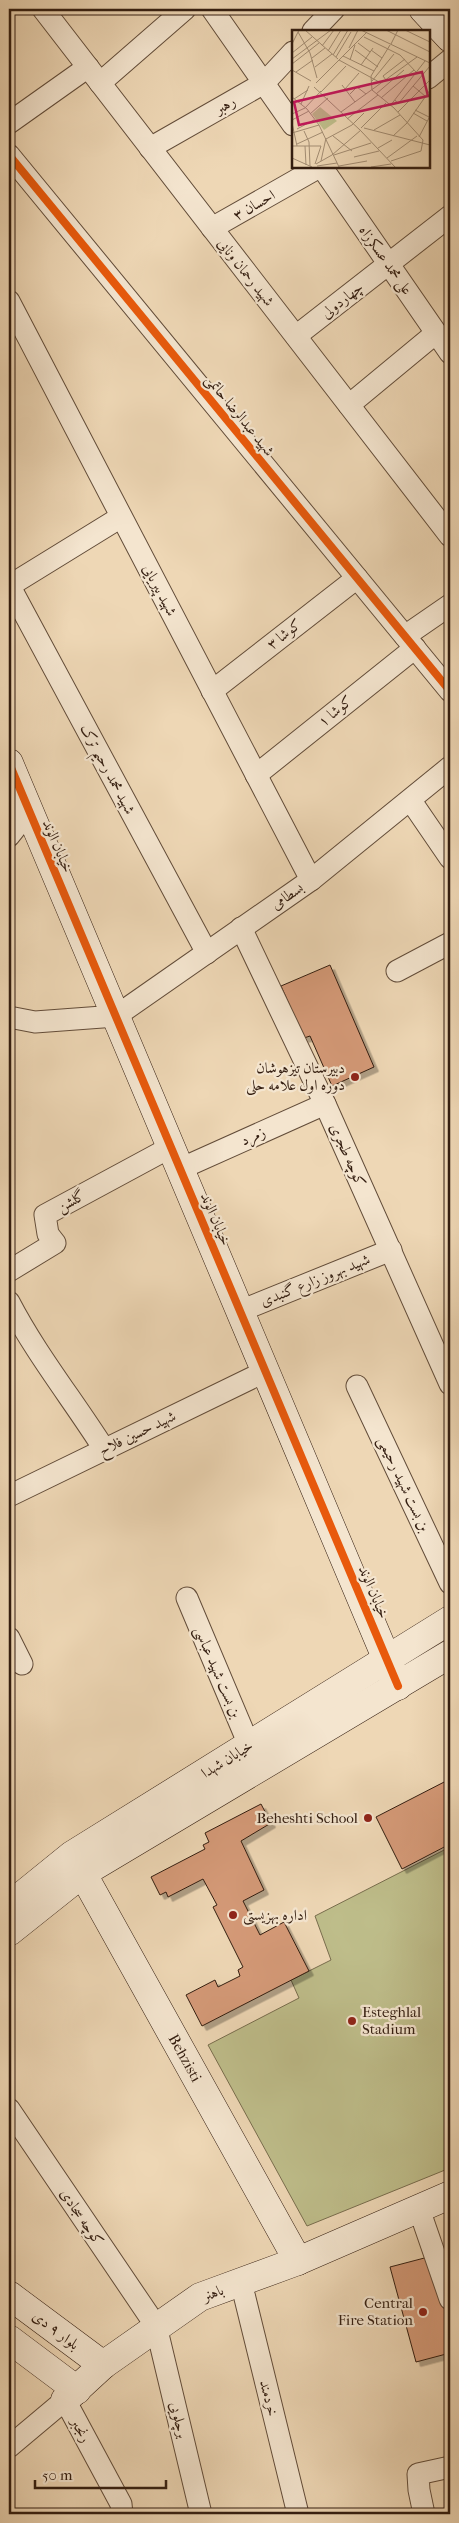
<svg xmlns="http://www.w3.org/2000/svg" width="459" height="2523" font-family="'IM FELL French Canon',Amiri,serif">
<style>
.green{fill:#bebd8a;stroke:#786d4d}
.building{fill:#d59a78;stroke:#331d10;filter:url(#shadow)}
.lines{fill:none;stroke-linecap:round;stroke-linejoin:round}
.street-casing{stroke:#624c39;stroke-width:23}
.secondary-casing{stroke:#331d10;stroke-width:29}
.street{stroke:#f4e5cf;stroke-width:21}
.secondary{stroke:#f4e5cf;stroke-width:28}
.cycleway-casing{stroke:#f4e5cf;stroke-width:11}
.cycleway{stroke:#e8590c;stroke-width:8}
.poi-dot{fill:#8f2418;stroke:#f4e5cf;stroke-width:2}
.labels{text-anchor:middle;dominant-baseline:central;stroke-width:4.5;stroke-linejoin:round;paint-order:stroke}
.street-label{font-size:15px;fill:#331d10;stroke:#f4e5cf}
.poi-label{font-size:15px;fill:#331d10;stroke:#f4e5cf;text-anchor:end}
.inset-road{fill:none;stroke:#a38d73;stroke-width:1}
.view{fill:#c2185b;fill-opacity:0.15;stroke:#c2185b;stroke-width:2.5}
.inset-edge{fill:none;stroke:#331d10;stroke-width:2.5}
</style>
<defs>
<filter id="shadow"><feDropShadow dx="4.5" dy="4.5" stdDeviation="0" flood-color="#0004"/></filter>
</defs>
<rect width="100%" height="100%" fill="#eed7b5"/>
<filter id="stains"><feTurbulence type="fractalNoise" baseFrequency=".004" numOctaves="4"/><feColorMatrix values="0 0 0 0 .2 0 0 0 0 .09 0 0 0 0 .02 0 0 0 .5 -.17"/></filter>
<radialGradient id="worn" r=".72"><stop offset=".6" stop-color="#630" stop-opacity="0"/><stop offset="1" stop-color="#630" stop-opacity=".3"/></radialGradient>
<path class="green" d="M450,1847V2168L307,2226L208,2045L299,1998L291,1980L331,1960L315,1916Z"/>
<g class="building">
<path d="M330,965L374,1067L332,1086L310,1036L304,1038L281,986Z"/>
<path d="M450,1779V1844L402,1869L376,1817Z"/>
<path d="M261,1804L271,1823L241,1841L264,1890L243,1901L260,1935L284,1922L309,1971L202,2026L186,1995L215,1980L218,1987L240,1976L238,1970L243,1967L213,1907L217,1905L203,1879L168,1897L166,1892L160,1895L151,1877L205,1849L203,1845L209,1842L205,1833Z"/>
<path d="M432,2256L450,2326V2353L416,2362L390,2267Z"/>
</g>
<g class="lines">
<defs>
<g id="street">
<path d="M43,9L450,536"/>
<path d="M212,9L293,125"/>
<path d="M313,31L334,9"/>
<path d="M428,78L450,60"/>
<path d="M100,83L185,9"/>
<path d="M9,123L88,67"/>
<path d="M150,148L264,83L293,52"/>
<path d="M9,155L450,691"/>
<path d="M321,166L450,353"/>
<path d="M212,228L321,166"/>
<path d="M9,301L311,880"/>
<path d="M296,336L450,216"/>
<path d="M349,405L436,333"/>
<path d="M9,585L207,953"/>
<path d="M9,586L121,517"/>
<path d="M405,636L450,605"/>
<path d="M212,691L357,578"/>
<path d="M256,775L415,648"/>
<path d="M411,801L450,858"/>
<path d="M9,836L29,811"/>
<path d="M241,928L325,1104L450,1384"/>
<path d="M397,971L450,943"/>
<path d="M9,1017L35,1022L116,1016L311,880L450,767"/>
<path d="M180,1169L325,1104"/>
<path d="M9,1271L55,1243L48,1234L45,1215L171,1147"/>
<path d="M9,1302C36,1354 73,1400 104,1449"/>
<path d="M240,1311L391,1250"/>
<path d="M357,1386L450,1583"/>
<path d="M9,1496L266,1371"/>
<path d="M187,1598L249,1745"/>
<path d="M9,1638L22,1664"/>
<path d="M9,2109L156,2326L201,2514"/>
<path d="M419,2209L450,2299"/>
<path d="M241,2282L298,2514"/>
<path d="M9,2447L65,2400L121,2504L122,2514"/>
<path d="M424,2514L419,2490L418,2474L450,2467"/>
</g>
<g id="secondary">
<path d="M423,9L450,38"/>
<path d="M9,763L398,1686"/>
<path d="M74,1858L298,2261"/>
<path d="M9,1906L72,1855L450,1620"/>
<path d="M9,1932L83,1873L450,1654"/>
<path d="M9,2295L103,2365"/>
<path d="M9,2339L77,2390"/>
<path d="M65,2400L103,2365L200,2297L298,2261L450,2195"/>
</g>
</defs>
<use href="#street" class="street-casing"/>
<use href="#secondary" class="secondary-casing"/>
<use href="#street" class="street"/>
<use href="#secondary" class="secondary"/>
<defs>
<g id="cycleway">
<path d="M9,155L450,691"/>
<path d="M9,763L398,1686"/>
</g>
</defs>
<use href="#cycleway" class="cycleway-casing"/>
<use href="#cycleway" class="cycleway"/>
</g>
<g class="poi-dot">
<circle cx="355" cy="1077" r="5"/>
<circle cx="368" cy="1818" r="5"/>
<circle cx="233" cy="1915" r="5"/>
<circle cx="352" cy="2021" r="5"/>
<circle cx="423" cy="2312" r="5"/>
</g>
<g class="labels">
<g class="street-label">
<text transform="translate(225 105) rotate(-30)">رهبر</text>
<text transform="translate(254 205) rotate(-30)">احسان ۳</text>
<text transform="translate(386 260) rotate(55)">علی محمد عسکرزاه</text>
<text transform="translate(246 272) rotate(52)">شهید رحمان ونایی</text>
<text transform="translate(342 300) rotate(-38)">چهاردولی</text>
<text transform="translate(240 415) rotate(51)">شهید عبدالرضا حاتمی</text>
<text transform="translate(160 590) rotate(62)">شهید پیریایی</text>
<text transform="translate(284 634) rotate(-38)">کوشا ۳</text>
<text transform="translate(335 711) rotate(-39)">کوشا ۱</text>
<text transform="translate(108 769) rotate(62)">شهید محمد رحیم ترک</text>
<text transform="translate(58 846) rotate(67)">خیابان الوند</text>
<text transform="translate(287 896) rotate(-34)">بسطامی</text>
<text transform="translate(253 1136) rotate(-24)">زمرد</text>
<text transform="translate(348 1155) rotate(66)">کوچه طجری</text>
<text transform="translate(71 1201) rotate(-29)">گلشن</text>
<text transform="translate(216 1219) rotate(67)">خیابان الوند</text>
<text transform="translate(315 1280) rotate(-22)">شهید بهروز زارع گنبدی</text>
<text transform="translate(137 1433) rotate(-26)">شهید حسین فلاح</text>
<text transform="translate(404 1484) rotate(65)">بن بست شهید رحیمی</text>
<text transform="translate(374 1592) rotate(67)">خیابان الوند</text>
<text transform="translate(218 1672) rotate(67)">بن بست شهید عباسی</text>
<text transform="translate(227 1759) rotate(-32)">خیابان شهدا</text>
<text transform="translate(185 2058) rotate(61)">Behzisti</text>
<text transform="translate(82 2217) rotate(56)">کوچه سجادی</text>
<text transform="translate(213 2293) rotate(-22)">باهنر</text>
<text transform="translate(56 2330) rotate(37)">بلوار ۹ دی</text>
<text transform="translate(269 2398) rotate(76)">خردمند</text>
<text transform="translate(179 2420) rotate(77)">برچلویی</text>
<text transform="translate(81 2430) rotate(62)">رنجبر</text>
</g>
<g class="poi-label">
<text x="345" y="1068">دبیرستان تیزهوشان<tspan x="345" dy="17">دوره اول علامه حلی</tspan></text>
<text x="358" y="1818">Beheshti School</text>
<text x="243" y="1915" text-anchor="start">اداره بهزیستی</text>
<text x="362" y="2012" text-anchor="start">Esteghlal<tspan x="362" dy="17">Stadium</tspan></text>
<text x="413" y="2303">Central<tspan x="413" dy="17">Fire Station</tspan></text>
</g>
</g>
<g transform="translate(292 30)">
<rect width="138" height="138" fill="#eed7b5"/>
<path d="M28,77L45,91L32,100L20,84Z" fill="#bebd8a"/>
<path class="inset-road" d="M13,0L46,29M69,0L138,33M94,0L138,22M113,0L138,12M6,2L18,23L25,48M72,7L108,25L124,42M66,13L78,22M0,14L7,0M99,14L106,0M30,16L42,0M57,18L66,0M63,20L86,37M79,20L90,28L79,46L80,60L102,78L131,110L129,121L99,131M36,21L49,0M0,23L20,7M41,25L56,0M51,26L82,41M44,27L59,2M20,28L33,18M90,28L98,15M0,29L39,0M47,30L89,53M58,30L63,15M0,34L27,13M69,35L81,18M23,37L40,24M0,40L19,51M4,42L21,30M94,50L91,46L113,29M80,51L102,24M24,53L75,2M50,55L63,72M121,56L133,66M22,57L68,100M53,59L67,43M29,62L54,36M58,64L65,57L74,64M84,64L112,40M0,67L15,79L27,95L47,137M89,68L122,40M2,69L16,60M103,70L106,74L138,36M9,74L17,56M98,76L133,31M123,80L137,87M49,82L125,27M106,82L138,50M121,83L135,91M0,84L13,78L29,61M18,84L36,68M55,89L86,65M0,90L17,81M0,93L5,116M69,98L94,73M72,98L138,115M5,99L22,90M82,100L108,85M12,101L17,112L18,136M69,101L103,137M0,103L27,95M41,106L60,121M101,106L115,93L138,60M127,107L138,86M34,109L60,95L72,83M5,114L31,102M0,116H29L23,134M13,116L14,135M86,118L100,110M42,125L79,113M62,127L87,121M0,128L20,137M95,128L125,106M29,131L34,108M24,134L40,125L69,100M25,136L45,133M47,136L75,131M79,137L99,134"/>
<path class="view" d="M130,42L136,66L7,95L2,72Z"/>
<rect width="138" height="138" class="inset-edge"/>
</g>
<rect width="459" height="2523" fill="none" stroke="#eed7b5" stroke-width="30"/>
<rect x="10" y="10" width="439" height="2503" fill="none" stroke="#331d10" stroke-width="2.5"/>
<rect x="15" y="15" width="429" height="2493" fill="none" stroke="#331d10"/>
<path d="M35 2480v8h131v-8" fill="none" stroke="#331d10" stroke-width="2.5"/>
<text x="42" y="2480" font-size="15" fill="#331d10" stroke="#f4e5cf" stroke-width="4" paint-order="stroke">50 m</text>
<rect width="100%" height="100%" filter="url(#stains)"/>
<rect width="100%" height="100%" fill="url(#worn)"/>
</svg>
